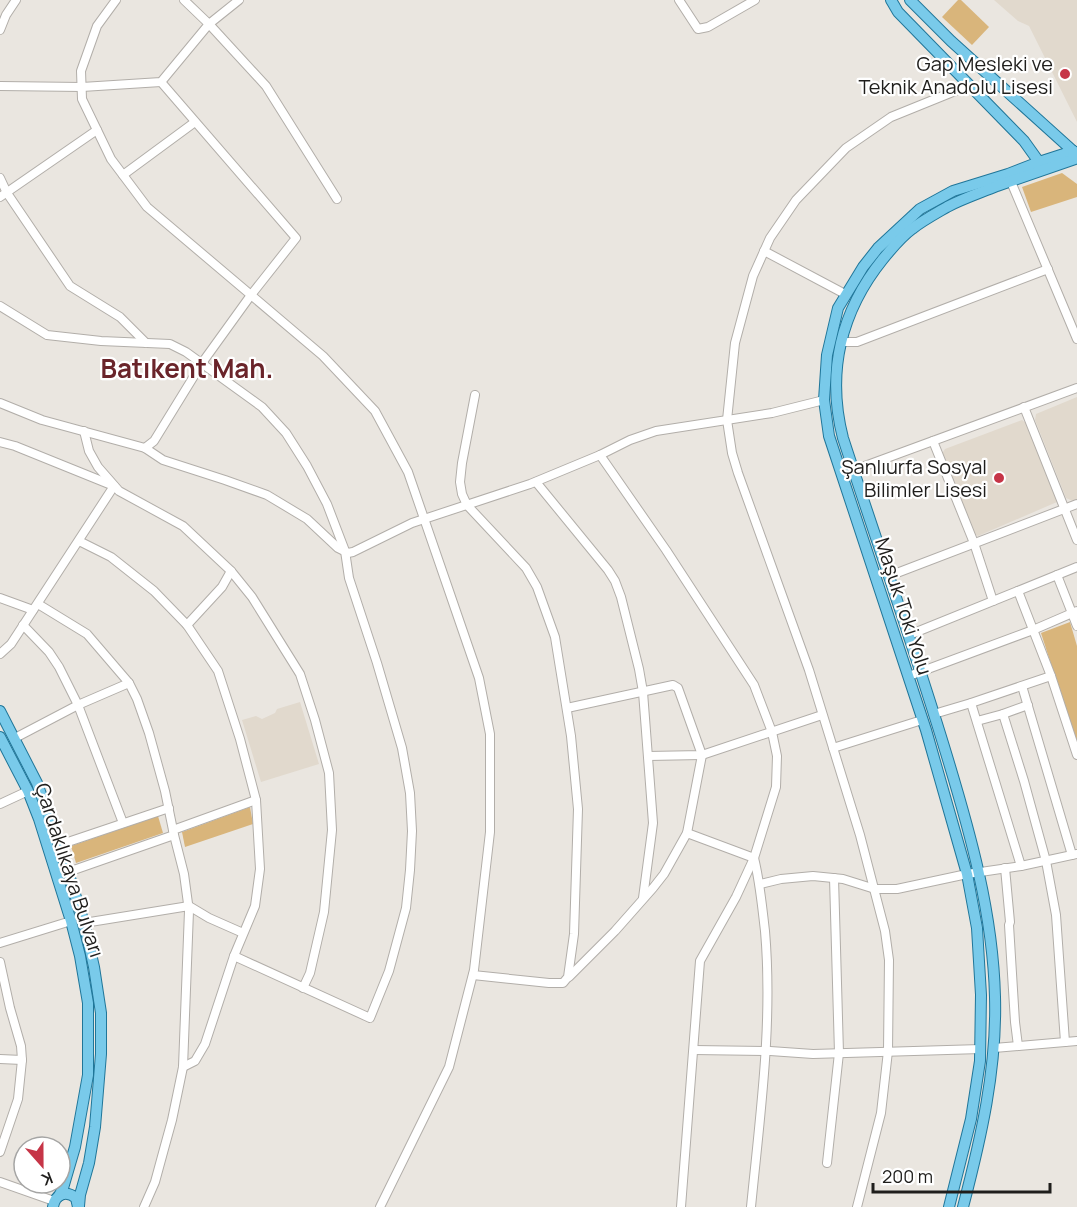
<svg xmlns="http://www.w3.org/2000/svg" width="1077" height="1207" font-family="Manrope,sans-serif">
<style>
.built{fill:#e1d9cd}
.green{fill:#d9b57b}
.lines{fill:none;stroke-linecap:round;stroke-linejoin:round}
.minor-casing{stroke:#b2aea9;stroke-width:10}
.major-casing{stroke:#207699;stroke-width:12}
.minor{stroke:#fff;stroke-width:8}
.major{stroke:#79caea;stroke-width:10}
.poi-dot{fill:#c63547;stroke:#fff;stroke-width:2}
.labels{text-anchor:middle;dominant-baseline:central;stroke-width:4.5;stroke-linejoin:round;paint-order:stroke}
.poi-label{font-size:20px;fill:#1f1e1c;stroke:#fff;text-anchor:end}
.street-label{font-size:20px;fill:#1f1e1c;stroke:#fff}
.district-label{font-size:26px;font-weight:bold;fill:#6a242a;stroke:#fff}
</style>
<rect width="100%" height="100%" fill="#eae6e0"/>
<g class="built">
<path d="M994,0H1077V122L1029,26L1018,21Z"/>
<path d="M1077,397V499L1073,501L1066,498L1035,420L1036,414Z"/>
<path d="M1022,420L1026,423L1057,502L978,536L972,532L941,455L945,449Z"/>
<path d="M300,702L319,764L261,782L242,720L256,716L262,719L275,713L277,709Z"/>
</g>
<g class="green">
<path d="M958,0H961L989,27L972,45L942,17Z"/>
<path d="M1062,173L1077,184V197L1031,212L1022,187Z"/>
<path d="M1070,622L1077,646V745L1041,633Z"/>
<path d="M250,807L253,824L185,847L182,832Z"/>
<path d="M158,816L163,833L76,863L71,846Z"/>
</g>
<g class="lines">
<defs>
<g id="minor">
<path d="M116,0L97,26L81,71L82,99L111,159L147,207L323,356L375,411L408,472L479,678L490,734V832L474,970L449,1067L380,1207"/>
<path d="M239,0L209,24L266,86L337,199"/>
<path d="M679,0L698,29L708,27L755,0"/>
<path d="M0,30L6,15L16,0"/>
<path d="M0,86L82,87L161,82L209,24L184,0"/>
<path d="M123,175L195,122"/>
<path d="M1009,177L1077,339"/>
<path d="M0,178L7,193L70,286L120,317L146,343"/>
<path d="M0,197L97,130"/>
<path d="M764,251L845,294"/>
<path d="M0,306L47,335L101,341L170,344L186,352L262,407L286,433L307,466L327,504L345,551L349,578L377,663L402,748L410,793L412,831L410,870L406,908L389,971L370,1018L234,956"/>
<path d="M841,342H857L1048,269"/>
<path d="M0,403L42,420L145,448L163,460L225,480L267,495L307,519L338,548L348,553L353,552L412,523L530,484L600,455L630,440L656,431L772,413L824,400"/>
<path d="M1024,407L1077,540"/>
<path d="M84,431L89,451L98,467L119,491L183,526L231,571L252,597L300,674L315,720L329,773L332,830L324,912L310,973L303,988"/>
<path d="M933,441L974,543L993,601"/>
<path d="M0,442L15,446L114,486L11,644L0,654"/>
<path d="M145,448L154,441L202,363L251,295L296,238L161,82"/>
<path d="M600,455L666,550L754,685L772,732L777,756L776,787L754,858L736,897L700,961L681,1207"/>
<path d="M854,470L1077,388"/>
<path d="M536,482L608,570L615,581L621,597L639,669L643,692L653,823L643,898"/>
<path d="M79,541L111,557L154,591L187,625L218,671L240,739L256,800L260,869L255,906L234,956L205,1044L195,1061L183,1067"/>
<path d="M1057,575L1077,626"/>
<path d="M889,576L1077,504"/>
<path d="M1018,591L1051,676L1077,755"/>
<path d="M0,598L33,610"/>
<path d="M38,604L87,634L129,683L137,699L149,733L165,791L174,835L184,874L189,911L183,1067L172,1120L164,1149L155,1182L144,1207"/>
<path d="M23,625L49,652L59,667L78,705L123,823"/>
<path d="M187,625L222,587L231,571"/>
<path d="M909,635L1077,567"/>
<path d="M909,676L1033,630L1077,611"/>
<path d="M1022,686L1072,855"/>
<path d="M971,703L1021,866"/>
<path d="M1028,705L1003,714L1024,781L1046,861L1056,915L1065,1042"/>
<path d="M567,708L673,685L678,688L702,755L687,833L664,874L653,888L615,931L569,977"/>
<path d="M934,714L971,703L1051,676"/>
<path d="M977,721L1003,714"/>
<path d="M15,738L78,705L129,683"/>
<path d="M833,748L922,720"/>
<path d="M648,756L702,755L822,715"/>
<path d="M0,804L28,791"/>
<path d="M173,830L256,800"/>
<path d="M687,833L754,858C760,882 762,906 765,931C773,1024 760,1115 751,1207"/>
<path d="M59,845L169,808"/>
<path d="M1005,868L1010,922L1009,925L1015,1022L1018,1046"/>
<path d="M68,872L174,835"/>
<path d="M760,884L781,879L813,876L843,879L875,889H897L967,874L1021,866L1077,854"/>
<path d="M84,923L189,906L209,918L243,933"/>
<path d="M0,943L71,921"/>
<path d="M0,962L10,1008L21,1046L22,1060L18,1099L0,1152"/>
<path d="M473,975L549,983H563L568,977L574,934L578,809L571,736L555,637L537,587L526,568L467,505L462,494L460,482L462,463L475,395"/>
<path d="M994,1048L1077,1041"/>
<path d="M694,1050L770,1051L813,1054L981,1049"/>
<path d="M0,1059L22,1060"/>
<path d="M827,1163L839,1053L834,878"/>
<path d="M0,1182L54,1201"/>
<path d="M857,1207L881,1113L888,1051L889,960L885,931L860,835L809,670L738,473L732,453L727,420L735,343L753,276L770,238L796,200L846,148L891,117L970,85"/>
</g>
<g id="major">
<path d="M891,0L898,12L1024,141L1039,162L1043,164"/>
<path d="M910,0L951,41L1073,151"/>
<path d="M0,711L37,783L65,862L84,923L94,967L101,1013V1054L95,1127L89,1163L80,1195L79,1206"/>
<path d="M0,737L28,791L39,819L71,921L80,956L88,1003V1075L75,1147L63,1188L59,1196"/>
<path d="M53,1207C55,1194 66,1190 76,1198L78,1207"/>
<path d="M949,1207L971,1119L980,1061L981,995L977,928L967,874L926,730L829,436L824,400L827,355L838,308L863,267L878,248L920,209L953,191L1008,174L1039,162L1073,151"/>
<path d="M963,1207C981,1138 997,1069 995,997C993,913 970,832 946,753C914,647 877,543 843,438C826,372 841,311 883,259C892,248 901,237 912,229C922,221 935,214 947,207C962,199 980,193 997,186C1023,177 1049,168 1075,159L1073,151"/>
</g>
</defs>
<use href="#minor" class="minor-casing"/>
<use href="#major" class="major-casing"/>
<use href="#minor" class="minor"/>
<use href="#major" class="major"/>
</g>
<g class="poi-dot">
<circle cx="1065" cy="74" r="6"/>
<circle cx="999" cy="478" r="6"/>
</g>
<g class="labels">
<g class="poi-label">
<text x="1053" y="63">Gap Mesleki ve<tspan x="1053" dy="23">Teknik Anadolu Lisesi</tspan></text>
<text x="987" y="466">Şanlıurfa Sosyal<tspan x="987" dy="23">Bilimler Lisesi</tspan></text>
</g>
<g class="street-label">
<text transform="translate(904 606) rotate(72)">Maşuk Toki Yolu</text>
<text transform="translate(70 870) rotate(72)">Çardaklıkaya Bulvarı</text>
</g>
<g class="district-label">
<text x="187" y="368">Batıkent Mah.</text>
</g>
</g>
<g transform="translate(42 1165) rotate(159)"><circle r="28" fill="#ffffff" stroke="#a5a5a4" stroke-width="1.5"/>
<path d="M0-4.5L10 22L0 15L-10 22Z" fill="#c63547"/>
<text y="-9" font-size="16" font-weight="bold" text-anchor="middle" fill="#1f1e1c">K</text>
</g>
<path d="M873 1183v9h177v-9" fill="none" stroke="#1f1e1c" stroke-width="3"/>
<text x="882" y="1183" font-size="18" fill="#1f1e1c" stroke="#ffffff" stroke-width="4.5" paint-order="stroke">200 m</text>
</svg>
